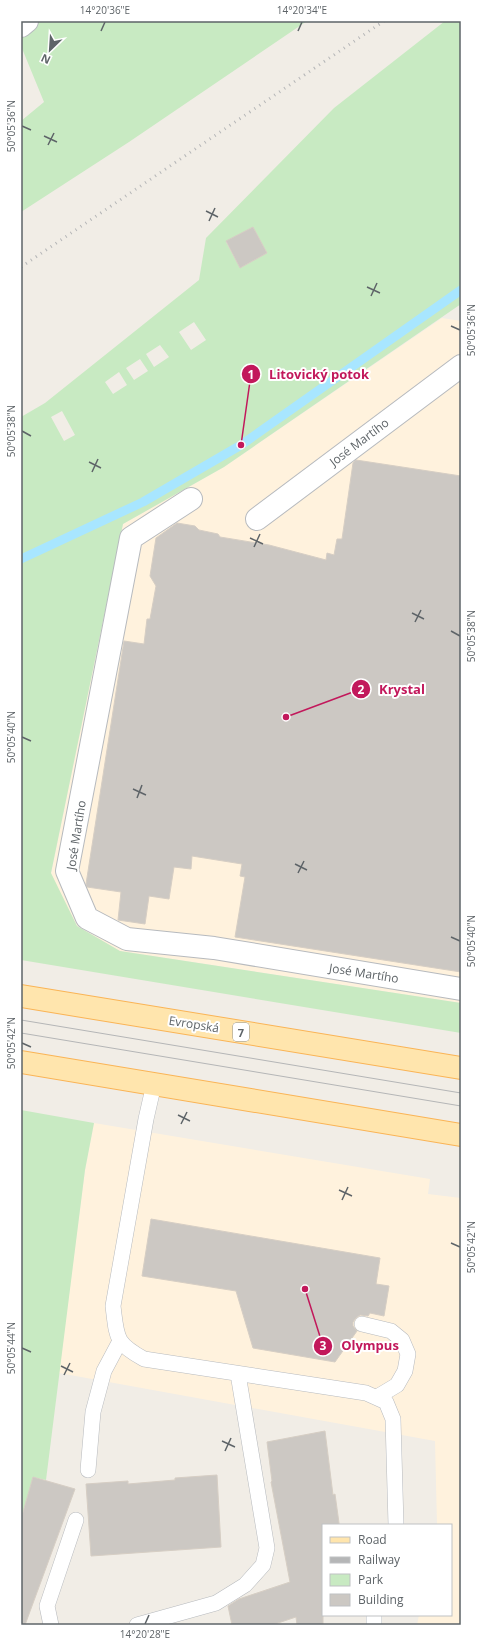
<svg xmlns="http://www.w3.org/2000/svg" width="482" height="1646" font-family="'Open Sans',sans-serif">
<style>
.commercial{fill:#fff2dd}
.green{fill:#c8eac2;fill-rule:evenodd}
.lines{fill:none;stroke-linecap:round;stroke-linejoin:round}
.stream{stroke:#a8e6ff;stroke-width:9}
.building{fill:#ccc8c3;stroke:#d6cec4}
.service-casing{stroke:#b7babe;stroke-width:16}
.minor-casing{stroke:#b7babe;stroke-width:24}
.primary-casing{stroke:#fab456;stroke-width:24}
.service{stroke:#fff;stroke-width:15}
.minor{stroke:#fff;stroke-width:22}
.primary{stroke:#ffe5ad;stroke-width:22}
.tram{stroke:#b5b6b7;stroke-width:1}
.rail{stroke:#b5b6b7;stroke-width:3;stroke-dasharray:1 5;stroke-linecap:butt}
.ticks{fill:none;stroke:#5e6468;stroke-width:1.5}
.labels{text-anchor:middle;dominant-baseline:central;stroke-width:4;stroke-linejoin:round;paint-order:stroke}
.shield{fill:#fff;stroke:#8e9295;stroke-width:1}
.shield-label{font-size:11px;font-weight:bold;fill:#5e6468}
.street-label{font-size:12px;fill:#5e6468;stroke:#fff}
.leader{fill:none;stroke:#c2185b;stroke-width:1.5}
.callout-dot{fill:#c2185b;stroke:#fff;stroke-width:1.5}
.mark-label{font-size:12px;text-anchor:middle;font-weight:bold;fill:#fff}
.callout-label{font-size:13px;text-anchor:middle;font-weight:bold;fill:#c2185b;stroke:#fff;stroke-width:4;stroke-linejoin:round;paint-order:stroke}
.neatline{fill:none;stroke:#5e6468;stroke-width:1.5}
.ticks-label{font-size:10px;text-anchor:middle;fill:#5e6468}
</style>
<rect width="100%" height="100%" fill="#f1ede6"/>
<g class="commercial">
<path d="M442,318L461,321V1003L120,951L77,926L51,874L123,524L224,467Z"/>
<path d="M94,1123L430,1179L428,1194L461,1198V1625H417L419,1615H451V1525H437L435,1441L59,1373L85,1170Z"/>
</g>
<g class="green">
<path d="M21,21H307L129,142L21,212V121L44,102L21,46Z"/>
<path d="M445,21H461V304L224,467L123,524L51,873L77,926L120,951L461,1003V1033L21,960V417L45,403L199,280L206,238L334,108ZM253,227L267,253L240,268L226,242ZM194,322L206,340L191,350L179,332ZM160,345L169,357L154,367L146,354ZM140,359L148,371L134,380L126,368ZM119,372L127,385L113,394L105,382ZM62,411L75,435L64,441L51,417Z"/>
<path d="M21,1110L94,1123L85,1170L46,1480L33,1477L21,1519Z"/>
</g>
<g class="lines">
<path class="stream" d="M21,559L143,502L241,445L461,290"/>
</g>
<g class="building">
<path d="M253,227L267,253L240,268L226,241Z"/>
<path d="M356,460L461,476V972L235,937L245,877L240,876L242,864L192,856L191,869L174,867L169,899L149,896L145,924L118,920L121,892L87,887L86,884L124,641L144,644L147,619H150L156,586L150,576L156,538L177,523L195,526L199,530L218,534L220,537L269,545L326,560L327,553L334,555L337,539H342L353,463Z"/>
<path d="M151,1219L380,1258L376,1284L389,1286L384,1316L370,1313L368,1316L360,1315L356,1318L353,1322V1326L357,1331L335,1362L253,1348L236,1291L142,1276Z"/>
<path d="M325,1431L333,1495L335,1494L339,1523V1525H323V1625H297L296,1617L272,1625H232L228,1606L239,1599L290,1582L271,1482L272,1481L267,1442Z"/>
<path d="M217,1475L221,1547L91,1556L86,1484L128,1481V1484L175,1480V1478Z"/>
<path d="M33,1477L75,1489L25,1625H21V1519Z"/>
</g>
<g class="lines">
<defs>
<g id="service">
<path d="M154,1084L146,1119L113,1306C117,1338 115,1343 144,1359L366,1393L386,1402L393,1419L396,1525"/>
<path d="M362,1324L391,1331L402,1340L408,1354L405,1371L397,1385L377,1397"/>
<path d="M88,1470L93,1412L104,1371L120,1341"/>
<path d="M374,1615V1625"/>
<path d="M51,1625L47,1606L76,1520"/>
<path d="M137,1625L216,1603L245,1585L263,1565L267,1548L238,1374"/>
</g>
<g id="minor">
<path d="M21,26L27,21"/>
<path d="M191,499L131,538L67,871L87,918L127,939L214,948L461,989"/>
<path d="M257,519L461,366"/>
</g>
<g id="primary">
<path d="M21,996L461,1068"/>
<path d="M21,1062L461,1135"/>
</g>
</defs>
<use href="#service" class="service-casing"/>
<use href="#minor" class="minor-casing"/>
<use href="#primary" class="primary-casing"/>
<use href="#service" class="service"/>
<use href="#minor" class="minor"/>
<use href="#primary" class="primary"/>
<g class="tram">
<path d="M21,1020L461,1093"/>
<path d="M21,1033L461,1106"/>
</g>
<path class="rail" d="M21,267L384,21"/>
</g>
<path class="ticks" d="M101,31L105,22M298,31L302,22M22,126L31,130M44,136L57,142M48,145L54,133M206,211L218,217M209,221L215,208M367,287L380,293M371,296L377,283M451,326L460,330M22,431L31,436M89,462L101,468M92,472L98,459M250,538L263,544M254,547L260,534M412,613L424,619M415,622L421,610M451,631L460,636M22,737L31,741M133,789L146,795M137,798L142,785M295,864L307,870M298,873L304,861M451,937L460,941M22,1043L31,1047M178,1115L190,1121M181,1124L187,1112M339,1190L352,1196M342,1200L348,1187M451,1243L460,1247M22,1348L31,1352M61,1366L73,1372M64,1375L70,1363M222,1441L235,1447M225,1451L231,1438M145,1624L149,1615"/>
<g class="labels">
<rect class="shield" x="233" y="1023" width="16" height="18" rx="3"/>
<g class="shield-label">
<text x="241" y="1032">7</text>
</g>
<g class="street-label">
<text transform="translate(359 442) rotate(-37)">José Martího</text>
<text transform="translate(76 835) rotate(-81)">José Martího</text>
<text transform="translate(364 973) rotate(9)">José Martího</text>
<text transform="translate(194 1024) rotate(9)">Evropská</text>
</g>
</g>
<path class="leader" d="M241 445L251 374M286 717L361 689M305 1289L323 1346"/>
<g class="callout-dot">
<circle cx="241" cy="445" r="4"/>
<circle cx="286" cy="717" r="4"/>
<circle cx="305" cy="1289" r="4"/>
<circle cx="251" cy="374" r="10"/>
<circle cx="361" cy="689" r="10"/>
<circle cx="323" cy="1346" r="10"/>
</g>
<g class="mark-label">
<text x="251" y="379">1</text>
<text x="361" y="694">2</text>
<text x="323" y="1350">3</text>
</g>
<g class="callout-label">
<text x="319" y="379">Litovický potok</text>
<text x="402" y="694">Krystal</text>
<text x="370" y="1350">Olympus</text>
</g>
<rect width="482" height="1646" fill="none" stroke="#ffffff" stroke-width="44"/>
<rect x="322" y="1524" width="130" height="92" fill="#ffffff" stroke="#bfc1c3"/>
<rect x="330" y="1537" width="20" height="6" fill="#ffe5ad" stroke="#bfc1c3"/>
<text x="358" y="1544" font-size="12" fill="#5e6468">Road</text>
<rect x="330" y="1557" width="20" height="6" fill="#b5b6b7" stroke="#bfc1c3"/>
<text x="358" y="1564" font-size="12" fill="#5e6468">Railway</text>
<rect x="330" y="1574" width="20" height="12" fill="#c8eac2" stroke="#bfc1c3"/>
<text x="358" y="1584" font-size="12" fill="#5e6468">Park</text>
<rect x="330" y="1594" width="20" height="12" fill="#ccc8c3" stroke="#bfc1c3"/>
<text x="358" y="1604" font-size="12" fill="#5e6468">Building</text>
<g transform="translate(50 50) rotate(205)" stroke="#ffffff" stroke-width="3" paint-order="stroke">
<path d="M0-3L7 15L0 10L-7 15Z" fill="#5e6468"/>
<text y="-6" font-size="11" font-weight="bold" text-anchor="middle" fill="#5e6468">N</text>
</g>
<rect x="22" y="22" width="438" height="1602" class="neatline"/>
<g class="ticks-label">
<text x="105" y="14">14°20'36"E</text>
<text x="302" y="14">14°20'34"E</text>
<text transform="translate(11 126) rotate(-90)" y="4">50°05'36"N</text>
<text transform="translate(471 330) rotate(-90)" y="4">50°05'36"N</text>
<text transform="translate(11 431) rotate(-90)" y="4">50°05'38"N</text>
<text transform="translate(471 636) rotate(-90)" y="4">50°05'38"N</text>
<text transform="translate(11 737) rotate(-90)" y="4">50°05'40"N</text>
<text transform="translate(471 941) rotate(-90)" y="4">50°05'40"N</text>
<text transform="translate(11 1043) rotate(-90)" y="4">50°05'42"N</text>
<text transform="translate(471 1247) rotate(-90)" y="4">50°05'42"N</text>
<text transform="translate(11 1348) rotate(-90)" y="4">50°05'44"N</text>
<text x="145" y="1638">14°20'28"E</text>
</g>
</svg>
